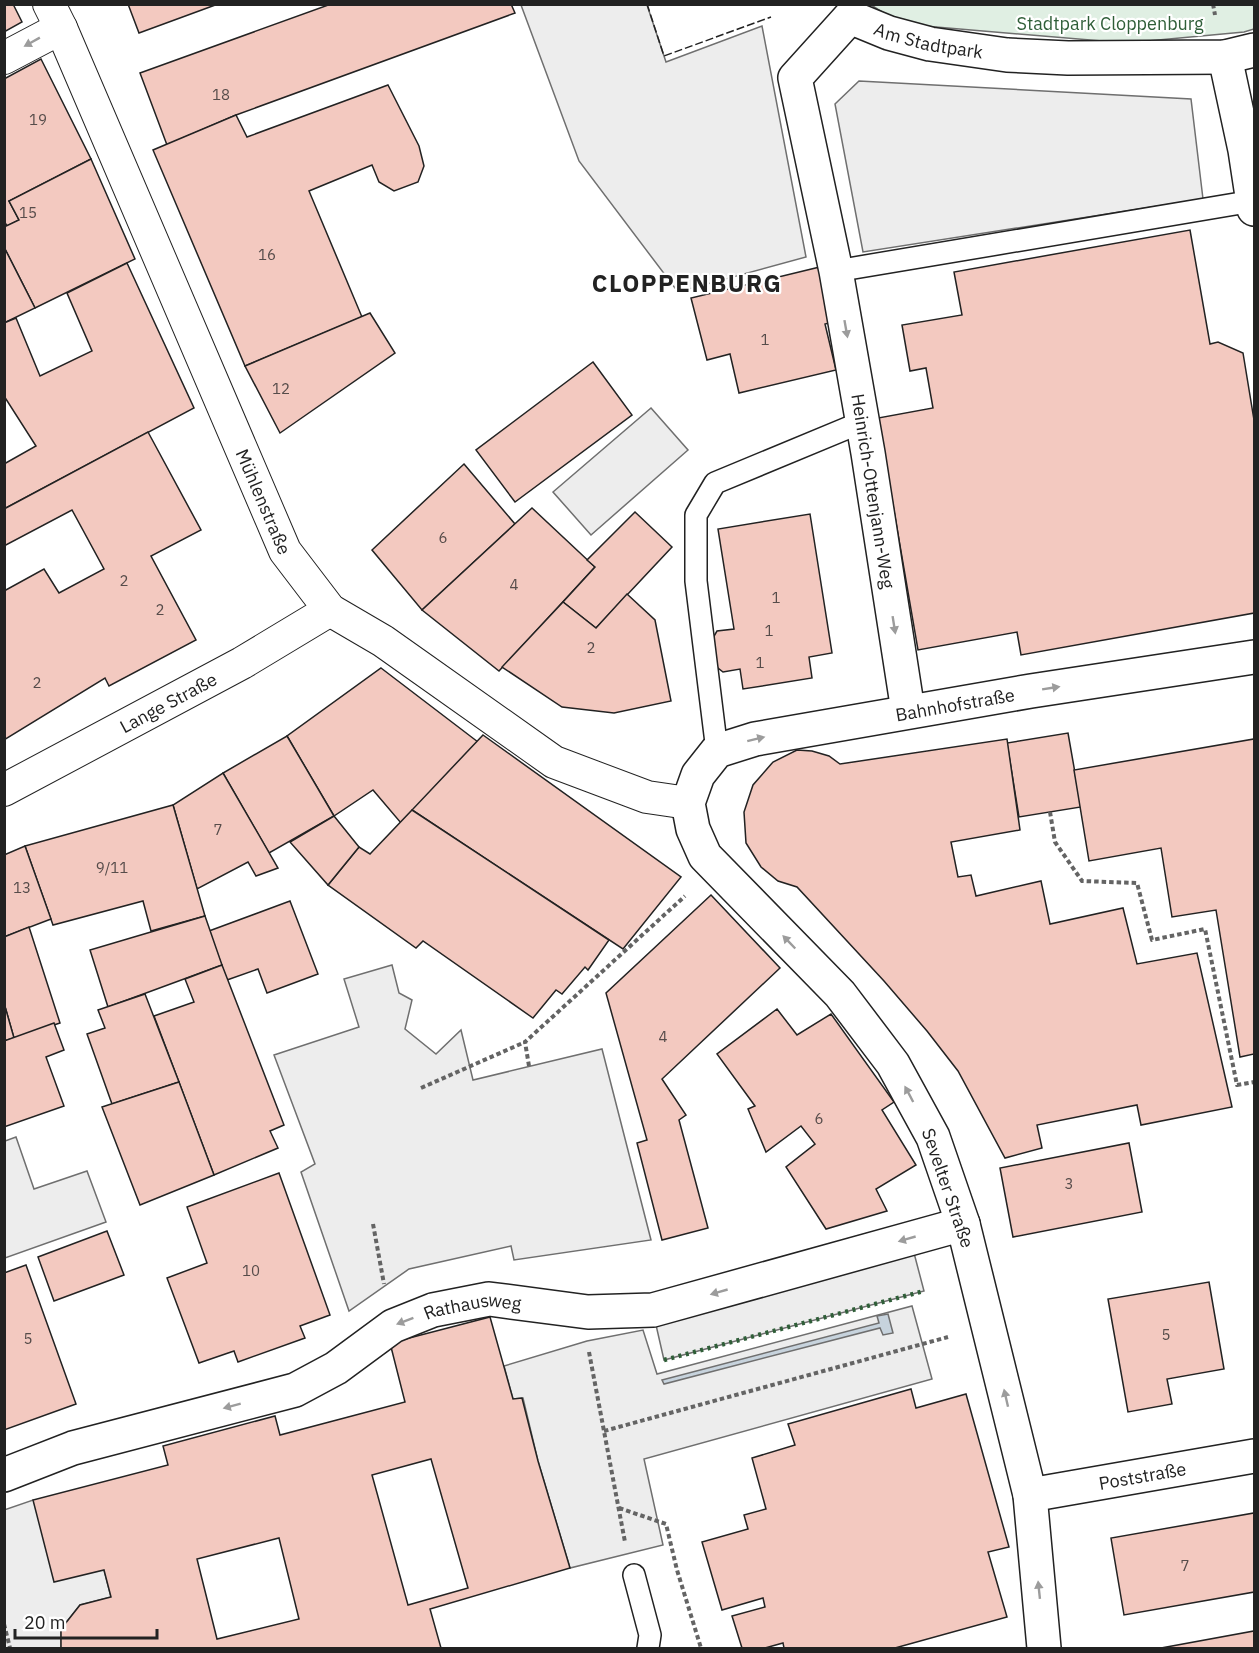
<svg xmlns="http://www.w3.org/2000/svg" width="1259" height="1653" font-family="'IBM Plex Sans',sans-serif">
<style>
.green{fill:#e0efe3;stroke:#6f6f6f;stroke-width:1.5}
.parking{fill:#ededed;stroke:#6f6f6f;stroke-width:1.5}
.water{fill:#c7d3dd;stroke:#6f6f6f;stroke-width:1.5}
.building{fill:#f3c9c0;stroke:#222;stroke-width:1.5;fill-rule:evenodd}
.lines{fill:none;stroke-linecap:round;stroke-linejoin:round}
.service-casing{stroke:#222;stroke-width:24}
.pedestrian-casing{stroke:#222;stroke-width:34}
.minor-casing{stroke:#222;stroke-width:36}
.path{stroke:#646464;stroke-width:4;stroke-dasharray:4.5 3;stroke-linecap:butt}
.service{stroke:#fff;stroke-width:21}
.pedestrian{stroke:#fff;stroke-width:32}
.minor{stroke:#fff;stroke-width:33}
.hedge{stroke:#2f5e38;stroke-width:4.5;stroke-dasharray:3 4.5;stroke-linecap:butt}
.fence{stroke:#222;stroke-width:1.5;stroke-dasharray:8 3;stroke-linecap:butt}
.oneway{fill:#9c9c9c}
.labels{text-anchor:middle;dominant-baseline:central;stroke-width:4.5;stroke-linejoin:round;paint-order:stroke}
.number-label{font-size:15px;fill:#564c4a}
.park-label{font-size:18px;fill:#2f5e38;stroke:#fff}
.street-label{font-size:18px;fill:#222;stroke:#fff}
.district-label{font-size:24px;font-weight:bold;letter-spacing:1.5px;fill:#222;stroke:#fff}
</style>
<rect width="100%" height="100%" fill="#fff"/>
<path class="green" d="M871,5H1254V29L1244,32L1126,43L901,24Z"/>
<g class="parking">
<path d="M521,5H647L666,62L762,26L806,257L678,292L579,161Z"/>
<path d="M859,81L1191,99L1203,199L863,252L835,104Z"/>
<path d="M651,408L688,450L591,535L553,492Z"/>
<path d="M392,965L399,993L412,1000L405,1029L436,1054L461,1030L473,1080L602,1049L651,1240L514,1260L511,1246L409,1269L349,1311L301,1172L315,1164L274,1055L359,1027L344,979Z"/>
<path d="M16,1137L34,1189L87,1171L106,1222L5,1258V1141Z"/>
<path d="M914,1253L924,1291L664,1360L656,1325Z"/>
<path d="M912,1306L932,1379L644,1459L663,1545L570,1568L538,1461L523,1398L513,1399L504,1366L587,1341L643,1330L657,1374Z"/>
<path d="M33,1500L104,1570L111,1597L80,1605L61,1629V1648H5L4,1510Z"/>
</g>
<path class="water" d="M888,1314L893,1333L883,1335L880,1328L664,1384L662,1380L879,1323L877,1316Z"/>
<g class="building">
<path d="M4,4H13L22,22L4,32Z"/>
<path d="M128,4H218L139,33Z"/>
<path d="M331,4H511L515,13L236,115L167,145L140,73Z"/>
<path d="M41,59L91,159L9,201L19,220L7,226L4,221V79Z"/>
<path d="M388,85L419,146L424,166L418,182L394,191L379,182L372,165L309,191L362,317L245,366L153,150L236,115L247,137Z"/>
<path d="M91,159L135,259L35,308L4,247V227L19,220L9,201Z"/>
<path d="M1190,230L1210,344L1218,342L1243,353L1254,420V613L1021,655L1017,632L918,650L878,418L933,408L926,368L910,371L902,325L962,315L954,272Z"/>
<path d="M4,247L35,308L4,323Z"/>
<path d="M127,263L194,408L4,509V464L36,446L4,396V323L16,318L40,376L92,351L67,293Z"/>
<path d="M828,265L841,320L825,324L836,370L739,393L730,354L707,360L691,298Z"/>
<path d="M370,313L395,353L280,433L245,366Z"/>
<path d="M593,362L632,415L515,502L476,450Z"/>
<path d="M148,432L201,530L151,556L196,640L109,686L105,678L4,740V591L44,569L59,593L104,569L72,510L4,546V509Z"/>
<path d="M464,464L515,524L422,610L372,550Z"/>
<path d="M532,508L595,567L499,671L422,610Z"/>
<path d="M635,512L672,547L596,628L563,602L595,567L587,560Z"/>
<path d="M810,514L832,653L809,657L812,678L743,689L740,669L723,672L713,664L710,643L717,631L734,629L718,529Z"/>
<path d="M627,594L655,620L671,701L614,713L562,707L502,667L563,602L596,628Z"/>
<path d="M381,668L478,742L401,823L373,790L334,816L287,736Z"/>
<path d="M1068,733L1081,807L1019,817L1007,743Z"/>
<path d="M483,735L681,877L623,949L412,810Z"/>
<path d="M287,736L334,816L269,853L223,773Z"/>
<path d="M1007,739L1020,830L951,842L958,877L971,875L976,896L1041,881L1050,924L1123,908L1137,964L1197,953L1232,1107L1141,1125L1137,1105L1037,1125L1042,1148L1005,1158L958,1071L927,1031L884,981L797,887L778,881L761,867L746,843L744,812L753,785L773,762L797,750L812,751L829,756L840,764Z"/>
<path d="M1254,739V1054L1240,1057L1216,910L1172,917L1161,848L1089,861L1074,770Z"/>
<path d="M223,773L278,868L256,876L248,862L197,889L173,805Z"/>
<path d="M173,805L205,916L151,931L143,901L53,925L25,846Z"/>
<path d="M412,810L609,940L588,970L585,967L562,994L556,990L533,1018L423,941L416,948L328,885L359,847L370,854Z"/>
<path d="M334,816L359,847L328,885L290,842Z"/>
<path d="M25,846L51,919L4,937V855Z"/>
<path d="M711,895L780,968L662,1079L686,1115L679,1120L708,1228L662,1240L637,1143L647,1140L606,993Z"/>
<path d="M290,901L318,974L267,993L258,969L227,980L209,931Z"/>
<path d="M205,916L222,965L108,1007L90,950Z"/>
<path d="M29,927L60,1023L14,1038L4,1003V937Z"/>
<path d="M222,965L284,1125L270,1131L278,1148L214,1175L154,1016L194,1002L185,979Z"/>
<path d="M145,994L179,1082L112,1104L87,1034L105,1028L98,1010Z"/>
<path d="M4,1003L14,1038L4,1041Z"/>
<path d="M777,1009L797,1035L831,1014L894,1102L882,1110L916,1165L876,1189L887,1211L826,1229L786,1167L815,1144L801,1126L766,1152L748,1109L755,1106L717,1054Z"/>
<path d="M54,1023L64,1050L46,1057L64,1106L4,1127V1041Z"/>
<path d="M179,1082L214,1175L140,1205L102,1107Z"/>
<path d="M1129,1143L1142,1212L1013,1237L1000,1168Z"/>
<path d="M279,1173L330,1315L300,1326L305,1338L238,1362L234,1351L199,1363L167,1278L207,1263L187,1207Z"/>
<path d="M107,1231L124,1275L54,1301L38,1257Z"/>
<path d="M26,1265L76,1404L4,1430V1273Z"/>
<path d="M1209,1282L1224,1369L1167,1379L1172,1404L1128,1412L1108,1299Z"/>
<path d="M490,1317L513,1399L522,1398L538,1461L570,1568L430,1609L441,1648H61V1629L80,1605L111,1597L104,1570L54,1582L33,1500L168,1465L163,1446L275,1416L280,1435L405,1402L390,1343ZM431,1459L468,1588L408,1605L372,1475ZM279,1538L299,1619L217,1639L197,1559Z"/>
<path d="M911,1389L916,1408L966,1394L1009,1547L988,1552L1007,1617L895,1648H784L783,1643L765,1648H742L732,1616L765,1607L763,1598L722,1610L702,1542L748,1529L744,1515L766,1509L752,1458L795,1445L788,1424Z"/>
<path d="M1254,1513V1592L1124,1615L1111,1538Z"/>
<path d="M1254,1631V1648H1161Z"/>
</g>
<g class="lines">
<defs>
<g id="service">
<path d="M836,271L1253,201"/>
<path d="M717,751L696,581V515L715,483L862,422"/>
<path d="M634,1575L650,1635L648,1648"/>
</g>
<g id="pedestrian">
<path id="s1" d="M49,4L61,28L285,551L330,610L383,641L554,762L647,797L688,803"/>
<path d="M4,58L61,28"/>
<path id="s2" d="M4,790L242,663L330,610"/>
</g>
<g id="minor">
<path d="M1225,57L1245,150L1254,209"/>
<path id="s3" d="M908,711L868,453L836,271L795,78L850,17L889,33L930,44L1007,55L1068,58L1225,57L1254,50"/>
<path id="s4" d="M4,1475L73,1448L295,1390L336,1368L393,1326L433,1310L489,1299L588,1312L653,1310L963,1224"/>
<path id="s5" d="M1030,1495L1254,1456"/>
<path id="s6" d="M1044,1648L1030,1495L963,1224L933,1137L893,1064L840,994L705,856L693,829L688,803L698,775L717,751L755,739L1031,691L1254,657"/>
</g>
</defs>
<use href="#service" class="service-casing"/>
<use href="#pedestrian" class="pedestrian-casing"/>
<use href="#minor" class="minor-casing"/>
<g class="path">
<path d="M1213,4L1215,15"/>
<path d="M1050,812L1055,842L1082,881L1137,883L1152,940L1205,929L1237,1085L1254,1082"/>
<path d="M529,1066L525,1042L685,896"/>
<path d="M421,1088L525,1042"/>
<path d="M373,1224L384,1284"/>
<path d="M589,1352L625,1542"/>
<path d="M604,1431L948,1337"/>
<path d="M619,1508L666,1524L677,1570L701,1648"/>
<path d="M4,1624L10,1648"/>
</g>
<use href="#service" class="service"/>
<use href="#pedestrian" class="pedestrian"/>
<use href="#minor" class="minor"/>
<path class="hedge" d="M664,1360L924,1291"/>
<path class="fence" d="M647,4L664,56L771,17"/>
</g>
<defs><path id="oneway-solid" d="M-6-.8H1V-3.2L6.5 0L1 3.2V.8H-6Z" transform="scale(1.5)"/></defs>
<g class="oneway">
<use href="#oneway-solid" transform="translate(32 42) rotate(151)"/>
<use href="#oneway-solid" transform="translate(846 329) rotate(80)"/>
<use href="#oneway-solid" transform="translate(894 625) rotate(81)"/>
<use href="#oneway-solid" transform="translate(1051 688) rotate(-9)"/>
<use href="#oneway-solid" transform="translate(756 739) rotate(-14)"/>
<use href="#oneway-solid" transform="translate(789 942) rotate(-134)"/>
<use href="#oneway-solid" transform="translate(909 1094) rotate(-118)"/>
<use href="#oneway-solid" transform="translate(907 1239) rotate(164)"/>
<use href="#oneway-solid" transform="translate(719 1292) rotate(164)"/>
<use href="#oneway-solid" transform="translate(405 1321) rotate(159)"/>
<use href="#oneway-solid" transform="translate(1006 1398) rotate(-103)"/>
<use href="#oneway-solid" transform="translate(232 1406) rotate(165)"/>
<use href="#oneway-solid" transform="translate(1039 1590) rotate(-96)"/>
</g>
<g class="labels">
<g class="number-label">
<text x="221" y="94">18</text>
<text x="38" y="119">19</text>
<text x="28" y="212">15</text>
<text x="267" y="254">16</text>
<text x="765" y="339">1</text>
<text x="281" y="388">12</text>
<text x="443" y="537">6</text>
<text x="124" y="580">2</text>
<text x="514" y="584">4</text>
<text x="776" y="597">1</text>
<text x="160" y="609">2</text>
<text x="769" y="630">1</text>
<text x="591" y="647">2</text>
<text x="760" y="662">1</text>
<text x="37" y="682">2</text>
<text x="218" y="829">7</text>
<text x="112" y="867">9/11</text>
<text x="22" y="887">13</text>
<text x="663" y="1036">4</text>
<text x="819" y="1118">6</text>
<text x="1069" y="1183">3</text>
<text x="251" y="1270">10</text>
<text x="1166" y="1334">5</text>
<text x="28" y="1338">5</text>
<text x="1185" y="1565">7</text>
</g>
<g class="park-label">
<text x="1110" y="23">Stadtpark Cloppenburg</text>
</g>
<g class="street-label">
<text stroke="none"><textPath href="#s3" startOffset="808">Am Stadtpark</textPath></text>
<text transform="translate(873 491) rotate(81)">Heinrich-Ottenjann-Weg</text>
<text stroke="none"><textPath href="#s1" startOffset="542">Mühlenstraße</textPath></text>
<text stroke="none"><textPath href="#s2" startOffset="186">Lange Straße</textPath></text>
<text stroke="none"><textPath href="#s6" startOffset="1248">Bahnhofstraße</textPath></text>
<text transform="translate(948 1188) rotate(71)">Sevelter Straße</text>
<text stroke="none"><textPath href="#s4" startOffset="504">Rathausweg</textPath></text>
<text stroke="none"><textPath href="#s5" startOffset="114">Poststraße</textPath></text>
</g>
<g class="district-label">
<text x="687" y="283">CLOPPENBURG</text>
</g>
</g>
<rect width="1259" height="1653" fill="none" stroke="#222222" stroke-width="12"/>
<path d="M15 1629v9h142v-9" fill="none" stroke="#222222" stroke-width="3"/>
<text x="24" y="1629" font-size="18" fill="#222222" stroke="#ffffff" stroke-width="4.5" paint-order="stroke">20 m</text>
</svg>
